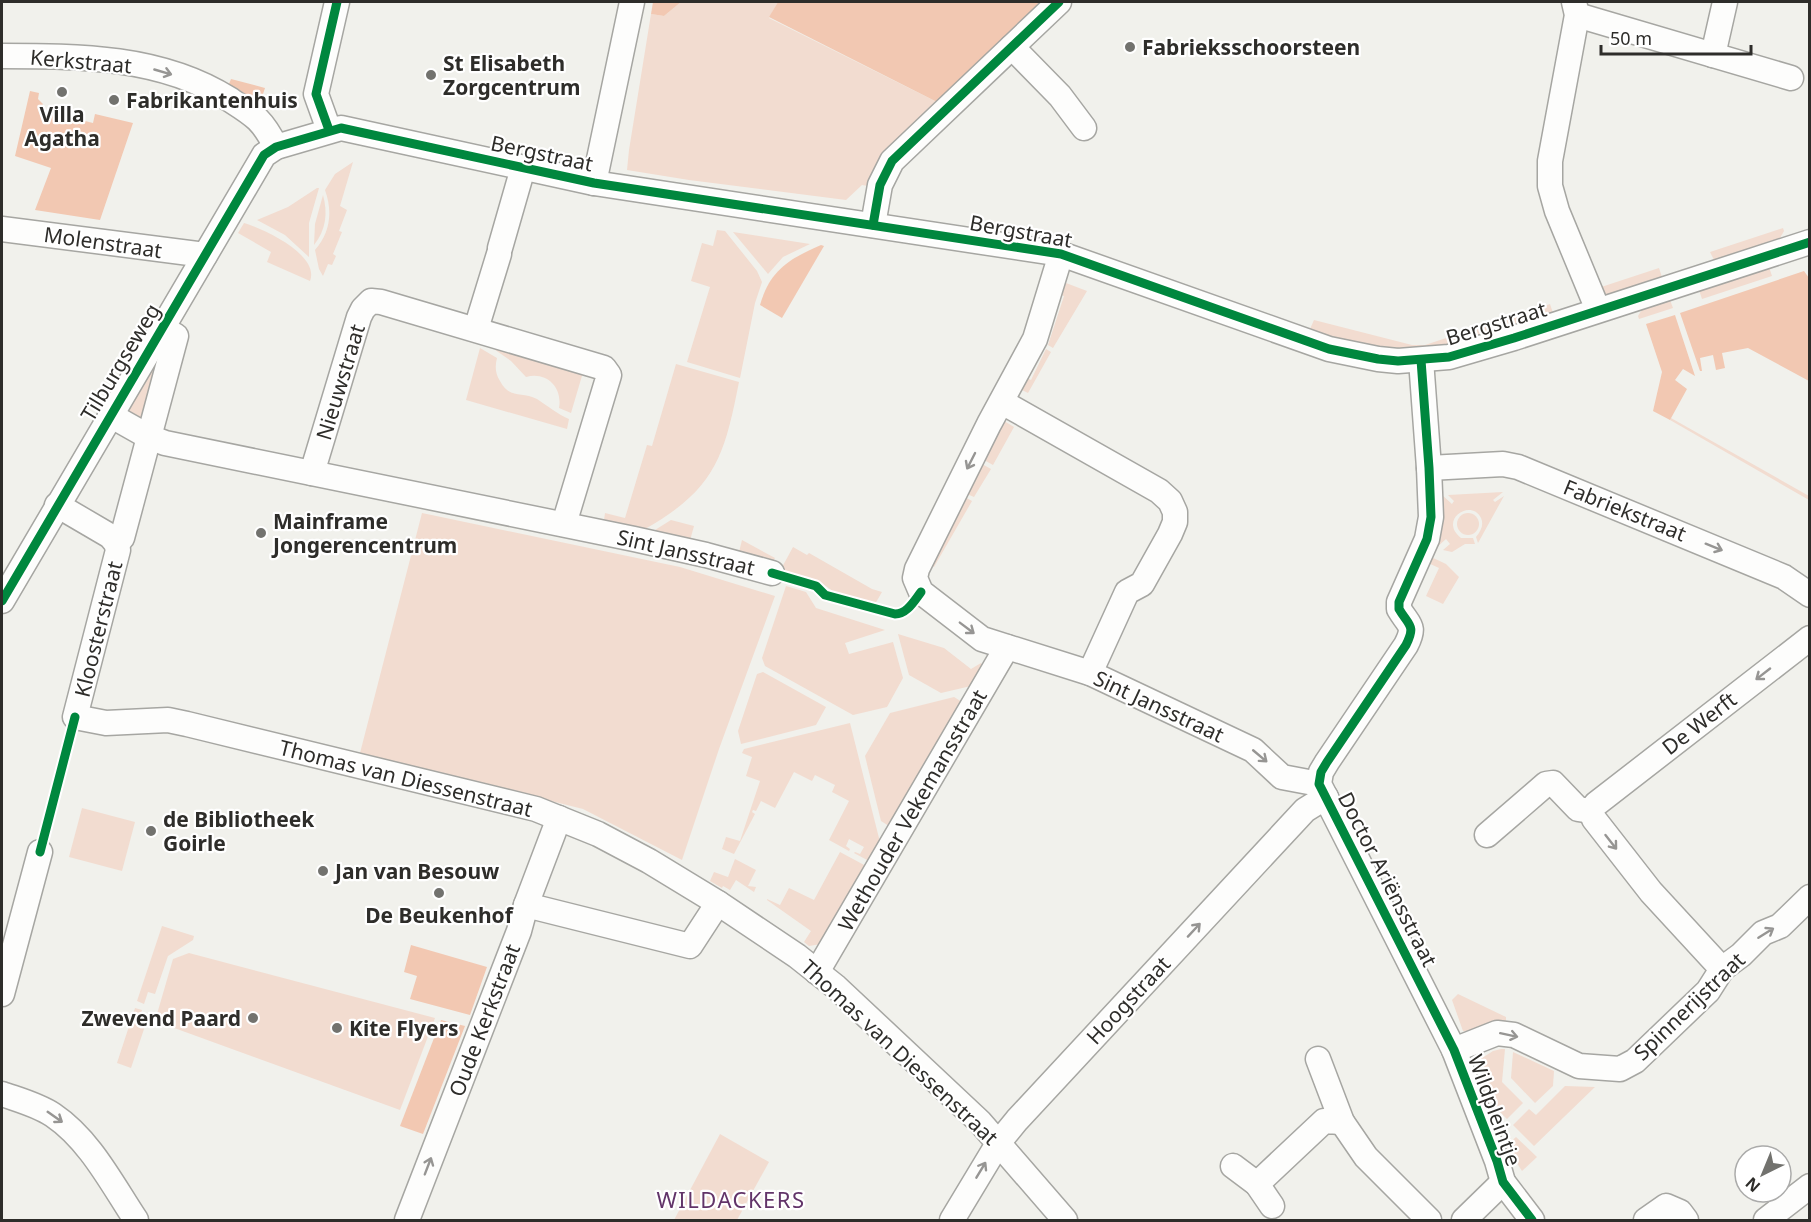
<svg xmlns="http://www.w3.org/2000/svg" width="1811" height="1222" font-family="'Noto Sans',sans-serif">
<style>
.green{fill:#f2dcd0}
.forest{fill:#f2c8b2}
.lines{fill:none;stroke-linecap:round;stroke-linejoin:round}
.minor-casing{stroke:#a6a6a2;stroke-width:27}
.minor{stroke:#fdfdfc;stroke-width:24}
.cycleway-casing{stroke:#fff;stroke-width:13}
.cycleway{stroke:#00873e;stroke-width:9}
.oneway{stroke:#969593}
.poi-dot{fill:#72726e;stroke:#fff;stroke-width:2}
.labels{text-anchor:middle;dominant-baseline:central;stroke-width:4.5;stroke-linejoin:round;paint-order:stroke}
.poi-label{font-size:21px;font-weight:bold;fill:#2e2d2a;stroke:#fff;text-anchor:start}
.street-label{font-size:21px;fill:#2e2d2a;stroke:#fff}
.neighbourhood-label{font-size:22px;letter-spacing:1.5px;fill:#623469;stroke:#fff}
</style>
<rect width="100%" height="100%" fill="#f1f1ec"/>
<g class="green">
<path d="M681,2H778L769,18L939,103L868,186L862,185L846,200L689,180L627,170L629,150L651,14L664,16Z"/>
<path d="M353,162L340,206L347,210L339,231L342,232L333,254L336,256L332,265L328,264L323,276L319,269L315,250C330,233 333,212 325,190L335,174Z"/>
<path d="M317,188H319L309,223V257L285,235L257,220L288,207Z"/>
<path d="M323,195C328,213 326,230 314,245L315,224Z"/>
<path d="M244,223C264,229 320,255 310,281L267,262L271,252L238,233Z"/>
<path d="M1783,228L1784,231L1780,238L1714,260L1710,252Z"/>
<path d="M717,230L725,231L757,271L762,282L755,303L740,378L687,362L710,287L691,281L702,243L713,246Z"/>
<path d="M733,232L810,244L783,257L768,274Z"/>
<path d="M1769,267L1772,276L1702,299L1699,290Z"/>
<path d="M1659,268L1662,277L1583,303L1580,294Z"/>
<path d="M1066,283L1087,291L1053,348L1048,345L1064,296L1059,294L1060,289Z"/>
<path d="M1670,300L1673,308L1639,319L1638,316L1643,308Z"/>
<path d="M1550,304L1553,313C1518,324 1483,339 1447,345C1400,353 1354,345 1310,329L1314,320L1412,345H1425Z"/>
<path d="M166,339L146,425L127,413V406Z"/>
<path d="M491,347L584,369L571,413L559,408C563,387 546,371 526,377L511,361Z"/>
<path d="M480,348L497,358C495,366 495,373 500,381C510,400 522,391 537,399C548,406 557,414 569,419L567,429L466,400Z"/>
<path d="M1046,349L1051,352L1028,393L1020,389L1025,377L1031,380Z"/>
<path d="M676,364L739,382C724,458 715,489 645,529L604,520L605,513L625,518L647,445L652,446Z"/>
<path d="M999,418L1014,427L993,465L984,460Z"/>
<path d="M1671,418L1809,496V500L1670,420Z"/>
<path d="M982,464L991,469L974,497L967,494Z"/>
<path d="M1503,492L1493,500L1495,502L1504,496L1478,543L1476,537C1481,531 1484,525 1481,518C1471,498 1438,520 1461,538H1473L1475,544H1465L1452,552L1443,550L1450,544L1446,539L1437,547L1434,545L1439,495H1442L1452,504L1454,501L1448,495Z"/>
<path d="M965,497L972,501L934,567L926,562Z"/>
<circle cx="1468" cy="524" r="11"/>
<path d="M422,513L680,567L775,596L719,749L682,860L583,809L360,753Z"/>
<path d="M671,520L694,526L689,544L647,535Z"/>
<path d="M742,540L775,558L770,566L738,556Z"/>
<path d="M793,547L807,555L809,553L872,589L882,592L875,604L835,593L822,583L780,571Z"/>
<path d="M1429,556L1446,564L1459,577L1443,604L1426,596L1439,568L1426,562Z"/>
<path d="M786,586L806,592L816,608L885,630L845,643L849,654L893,642L903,678L887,707L853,715L765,666L762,658Z"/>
<path d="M898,634L944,648L971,669L981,663L983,666L971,686L941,693L909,675Z"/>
<path d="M763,672L826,707L816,725L741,744L738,731L757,674Z"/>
<path d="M954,697L962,702L889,826L881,821L865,756L890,713Z"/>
<path d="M850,723L880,842L869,861L854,853L855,852L860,854L864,847L849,839L846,846L850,849L849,851L829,840L849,801L832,792L835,785L815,775L812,781L794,772L775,808L761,801L756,811L753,810L752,812L755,814L734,854L722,849L726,837L740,841L760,781L746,776L752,757L742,753L744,749Z"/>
<path d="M82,808L135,822L122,871L69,857Z"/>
<path d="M840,852L866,866L821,944L809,946L804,942L811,931L767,900V899L780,905L789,888L814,900Z"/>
<path d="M735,859L756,870L748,886L756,887L754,892L736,880L730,890L723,886L722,888L710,881L714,872L728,877Z"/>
<path d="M162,926L194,936L193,940L168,956L155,994L148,992L144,1004L137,1001Z"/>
<path d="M189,953L435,1018L400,1110L155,1021L173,959Z"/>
<path d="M1458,994L1506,1017V1025L1475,1032L1463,1031L1452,1000Z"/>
<path d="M135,1008L142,1010L139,1021L146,1023L131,1068L117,1063Z"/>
<path d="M1501,1049H1505L1502,1082L1523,1103L1507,1119L1493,1105L1476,1062L1493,1051Z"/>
<path d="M1513,1052L1554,1071L1553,1086L1535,1103L1511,1078Z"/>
<path d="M1565,1086L1595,1087L1534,1146L1513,1125L1529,1109L1536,1115Z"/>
<path d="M720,1134L769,1162L737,1220H674Z"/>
<path d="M1516,1137L1537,1157L1522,1171L1506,1146Z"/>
</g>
<g class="forest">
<path d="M653,2H681L664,16L651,14Z"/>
<path d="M778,2H1044L939,103L769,17Z"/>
<path d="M231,79L265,88L262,97L254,99L229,84Z"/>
<path d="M30,91L39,93L38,99L43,104L41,110L93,123L95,114L133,123L100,220L35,210L51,168L15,156Z"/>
<path d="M821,245L824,246L782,318L760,305C770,270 789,259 821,245Z"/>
<path d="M1804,271L1809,278V381L1748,348L1722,353L1725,368L1716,370L1713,355L1700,358L1702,371H1700L1680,313Z"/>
<path d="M1675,315L1695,376L1683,369L1675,380L1687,389L1670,420L1653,411L1662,372L1646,324Z"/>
<path d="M411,945L487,967L470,1015L410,999L417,976L404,972Z"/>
<path d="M441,1020L465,1026L423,1134L400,1126Z"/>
</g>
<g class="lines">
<defs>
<g id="minor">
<path d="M1574,2L1577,15L1550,161V186L1557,211L1598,310"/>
<path d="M1577,15L1791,78"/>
<path d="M1012,47L1060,96L1084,128"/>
<path d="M1713,55L1725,2"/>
<path d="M2,56C79,56 161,56 229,99C254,115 262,119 276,147"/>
<path d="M329,130L316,94L337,2"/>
<path d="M594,183L632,2"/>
<path d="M873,225L880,185L892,161L1059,2"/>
<path d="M2,229L205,255"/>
<path d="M500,248L523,168"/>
<path d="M1061,254L1035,339L989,424L917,569L915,578L921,592L982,639L1090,673L1253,750L1282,777L1319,784"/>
<path d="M476,329L499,254"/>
<path d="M1421,360L1429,468L1431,517L1427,539L1399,602V609C1409,626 1416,625 1406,645L1327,762L1321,772L1319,784L1454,1050L1497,1161L1503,1182L1532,1220"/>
<path d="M1002,402L1159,491L1170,501L1175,512V522L1170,534L1142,584L1127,592L1090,673"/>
<path d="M110,415L149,437L165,443L634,539L706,555L772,573"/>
<path d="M1429,468L1503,464L1518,467L1784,577L1810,595"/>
<path d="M312,473L359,317L363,309L371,301L381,302L604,368L609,375L564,524"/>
<path d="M57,505L110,536L116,543L118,550L75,717L106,723L168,720L187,724L536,809L598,834L649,861L718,903L797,956L836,987L980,1122L1065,1220"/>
<path d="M116,543L122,538L176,336L162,328"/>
<path d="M2,601L264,155L276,147L341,128L594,183L1061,254L1329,349L1378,359L1398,361L1449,357L1514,338L1810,242"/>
<path d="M1487,835L1546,784L1553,783L1578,809L1591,811"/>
<path d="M526,905L690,946L718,903"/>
<path d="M1722,969L1651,892L1594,819L1591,811L1596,804L1810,638"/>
<path d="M817,972L1007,647"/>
<path d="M2,994L40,852"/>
<path d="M1454,1050L1497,1033L1514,1035L1579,1066L1620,1069L1635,1061L1708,991L1722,969L1741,955L1763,933L1780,926L1810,897"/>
<path d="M1318,1059L1342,1122L1366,1157L1429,1220"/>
<path d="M2,1094C19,1100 38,1105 53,1115C90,1140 112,1184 136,1220"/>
<path d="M1233,1166L1257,1184"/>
<path d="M1272,1206L1257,1184L1324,1121L1342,1122"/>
<path d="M407,1220L519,931L526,905L559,818"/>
<path d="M952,1220L999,1142L1017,1120L1305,810L1326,797"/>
<path d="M1464,1220L1503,1182"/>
<path d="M1646,1220L1666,1206L1680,1212L1686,1220"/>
<path d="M1766,1220L1810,1186"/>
</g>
</defs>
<use href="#minor" class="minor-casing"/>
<use href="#minor" class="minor"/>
<defs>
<g id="cycleway">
<path d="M329,130L316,94L337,2"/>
<path d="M873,225L880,185L892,161L1059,2"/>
<path d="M1421,360L1429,468L1431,517L1427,539L1399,602V609C1409,626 1416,625 1406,645L1327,762L1321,772L1319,784L1454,1050L1497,1161L1503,1182L1532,1220"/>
<path d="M772,573L816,586L825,595L895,614C907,614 914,601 921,592"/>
<path d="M2,601L264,155L276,147L341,128L594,183L1061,254L1329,349L1378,359L1398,361L1449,357L1514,338L1810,242"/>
<path d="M40,852L75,717"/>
</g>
</defs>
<use href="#cycleway" class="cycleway-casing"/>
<use href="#cycleway" class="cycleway"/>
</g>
<defs><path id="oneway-shaft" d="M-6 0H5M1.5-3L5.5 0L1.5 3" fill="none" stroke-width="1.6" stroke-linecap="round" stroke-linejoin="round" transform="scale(1.5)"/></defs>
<g class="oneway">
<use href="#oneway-shaft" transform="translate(163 72) rotate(16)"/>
<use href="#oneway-shaft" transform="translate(971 461) rotate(117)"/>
<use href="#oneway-shaft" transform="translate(1714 547) rotate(22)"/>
<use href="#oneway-shaft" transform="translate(967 628) rotate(37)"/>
<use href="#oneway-shaft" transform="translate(1763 674) rotate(142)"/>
<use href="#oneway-shaft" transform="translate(1260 756) rotate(40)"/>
<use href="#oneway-shaft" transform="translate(1611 842) rotate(52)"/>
<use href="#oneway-shaft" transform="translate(1194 930) rotate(-47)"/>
<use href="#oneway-shaft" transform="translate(1766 933) rotate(-32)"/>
<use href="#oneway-shaft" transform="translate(1509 1035) rotate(12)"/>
<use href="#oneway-shaft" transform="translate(55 1117) rotate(35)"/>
<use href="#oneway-shaft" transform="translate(428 1166) rotate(-69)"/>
<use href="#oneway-shaft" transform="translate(981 1170) rotate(-59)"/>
</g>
<g class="poi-dot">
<circle cx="1130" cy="47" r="6"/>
<circle cx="431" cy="75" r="6"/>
<circle cx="62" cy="92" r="6"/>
<circle cx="114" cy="100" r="6"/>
<circle cx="261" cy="533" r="6"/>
<circle cx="151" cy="831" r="6"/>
<circle cx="323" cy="871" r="6"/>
<circle cx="439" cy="893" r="6"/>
<circle cx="253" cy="1018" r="6"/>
<circle cx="337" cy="1028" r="6"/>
</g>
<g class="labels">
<g class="poi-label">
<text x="1142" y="47">Fabrieksschoorsteen</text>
<text x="443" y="63">St Elisabeth<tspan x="443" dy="24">Zorgcentrum</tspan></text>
<text x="126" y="100">Fabrikantenhuis</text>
<text x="62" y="114" text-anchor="middle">Villa<tspan x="62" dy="24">Agatha</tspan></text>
<text x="273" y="521">Mainframe<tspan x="273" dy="24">Jongerencentrum</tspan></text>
<text x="163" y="819">de Bibliotheek<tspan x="163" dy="24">Goirle</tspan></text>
<text x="335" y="871">Jan van Besouw</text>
<text x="439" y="915" text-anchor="middle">De Beukenhof</text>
<text x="241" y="1018" text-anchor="end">Zwevend Paard</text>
<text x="349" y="1028">Kite Flyers</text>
</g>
<g class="street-label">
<text transform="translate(81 61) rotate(5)">Kerkstraat</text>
<text transform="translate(542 153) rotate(12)">Bergstraat</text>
<text transform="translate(1021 231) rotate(10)">Bergstraat</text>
<text transform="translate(103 242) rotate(8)">Molenstraat</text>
<text transform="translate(1496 323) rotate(-17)">Bergstraat</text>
<text transform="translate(120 362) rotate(-59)">Tilburgseweg</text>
<text transform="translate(340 382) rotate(-73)">Nieuwstraat</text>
<text transform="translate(1625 510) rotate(22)">Fabriekstraat</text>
<text transform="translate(686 552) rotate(13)">Sint Jansstraat</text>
<text transform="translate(98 629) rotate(-76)">Kloosterstraat</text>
<text transform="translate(1159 706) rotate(25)">Sint Jansstraat</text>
<text transform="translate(1699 723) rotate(-38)">De Werft</text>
<text transform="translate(406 778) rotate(14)">Thomas van Diessenstraat</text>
<text transform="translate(912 810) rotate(-60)">Wethouder Vekemansstraat</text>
<text transform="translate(1388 879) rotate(63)">Doctor Ariënsstraat</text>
<text transform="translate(1128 1000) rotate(-47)">Hoogstraat</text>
<text transform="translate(1689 1006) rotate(-44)">Spinnerijstraat</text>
<text transform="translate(484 1020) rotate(-69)">Oude Kerkstraat</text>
<text transform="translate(900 1052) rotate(43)">Thomas van Diessenstraat</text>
<text transform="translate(1495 1110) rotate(70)">Wildpleintje</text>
</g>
<g class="neighbourhood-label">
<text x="731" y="1199">WILDACKERS</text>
</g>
</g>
<rect width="1811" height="1222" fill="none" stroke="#2e2d2a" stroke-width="6"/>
<g transform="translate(1763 1174) rotate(223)"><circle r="28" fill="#ffffff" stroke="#ababaa" stroke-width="1.5"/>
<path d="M0-4.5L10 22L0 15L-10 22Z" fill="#72726e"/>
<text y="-9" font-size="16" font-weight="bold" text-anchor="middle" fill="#2e2d2a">N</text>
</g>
<path d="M1601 45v9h150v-9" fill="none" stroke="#2e2d2a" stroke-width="3"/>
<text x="1610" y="45" font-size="18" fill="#2e2d2a" stroke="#ffffff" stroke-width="4.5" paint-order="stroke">50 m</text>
</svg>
